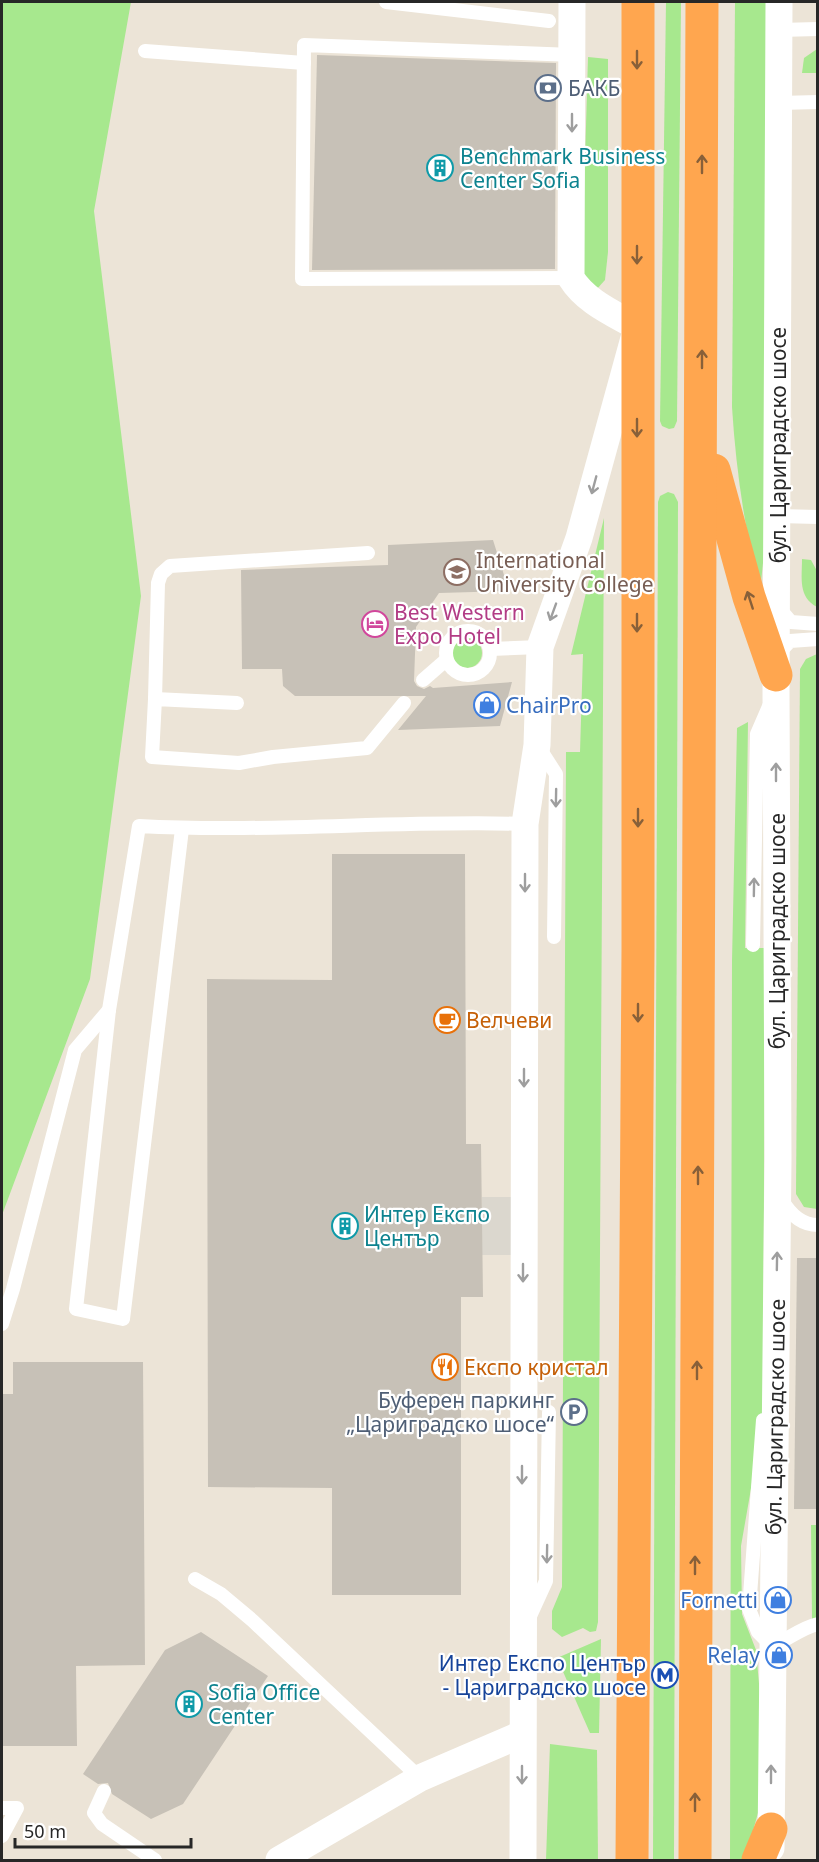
<svg xmlns="http://www.w3.org/2000/svg" width="819" height="1862" font-family="'Noto Sans',sans-serif">
<style>
.green{fill:#a7e88e}
.plaza{fill:#dbd7ce}
.building{fill:#c7c1b7}
.lines{fill:none;stroke-linecap:round;stroke-linejoin:round}
.lane{stroke:#fff;stroke-width:14}
.street{stroke:#fff;stroke-width:27}
.highway{stroke:#ffa64f;stroke-width:33}
.oneway{stroke:#886039}
.oneway2{stroke:#9e9e9e}
.labels{text-anchor:middle;dominant-baseline:central;stroke-width:4.5;stroke-linejoin:round;paint-order:stroke}
.service-label{font-size:21px;fill:#4e5e75;stroke:#fff;text-anchor:start}
.culture-label{font-size:21px;fill:#0d838f;stroke:#fff;text-anchor:start}
.street-label{font-size:21px;fill:#272727;stroke:#fff}
.education-label{font-size:21px;fill:#785e54;stroke:#fff;text-anchor:start}
.hotel-label{font-size:21px;fill:#b23c85;stroke:#fff;text-anchor:start}
.shop-label{font-size:21px;fill:#366cbe;stroke:#fff;text-anchor:end}
.food-label{font-size:21px;fill:#c56008;stroke:#fff;text-anchor:start}
.transit-label{font-size:21px;fill:#164399;stroke:#fff;text-anchor:end}
</style>
<rect width="100%" height="100%" fill="#ece4d7"/>
<g class="green">
<path d="M2,2H131L94,211L141,596L90,979L2,1215Z"/>
<path d="M666,2H681L677,421L674,428L669,429L662,426L660,421Z"/>
<path d="M735,2H769L764,553L760,592C745,531 736,471 732,407Z"/>
<path d="M817,49V73H802L804,58Z"/>
<path d="M588,57L608,59V252L605,280L596,290L583,278L582,265Z"/>
<path d="M668,492L674,494L678,502L674,1860H653L658,502L660,496Z"/>
<path d="M604,518L598,1622L596,1631L590,1632L583,1628L562,1637L552,1629V1611L562,1587L566,752H580L583,654L571,655Z"/>
<path d="M802,559L811,560L817,571V607C798,597 802,578 802,559Z"/>
<circle cx="467" cy="653" r="15"/>
<path d="M817,654H818L817,1209L804,1207L796,1194L800,669L806,659Z"/>
<path d="M748,722L745,948H765L763,1420L741,1546L742,1614L756,1650L762,1717L761,1802L745,1860H730L732,961L737,728Z"/>
<path d="M811,1525H818V1618L812,1619Z"/>
<path d="M601,1639L599,1733H590L557,1658Z"/>
<path d="M550,1744L597,1750L598,1860H546Z"/>
</g>
<path class="plaza" d="M482,1197H514L515,1255H482Z"/>
<g class="building">
<path d="M317,55L556,63L555,269L312,270Z"/>
<path d="M493,540L509,591L439,593L416,627L414,681L417,686L424,689L430,686L433,688L512,682L500,726L398,730L426,696H295L283,686L282,669H242L241,570L388,565V545Z"/>
<path d="M332,854H465L466,1144H481L483,1297H461V1595H332V1488L208,1487L207,979L332,980Z"/>
<path d="M797,1258H818V1509H794Z"/>
<path d="M13,1362H143L145,1665L76,1666L77,1746H2V1394H13Z"/>
<path d="M201,1632L268,1676L183,1804L151,1819L112,1794L108,1783L98,1784L83,1774L165,1650Z"/>
</g>
<g class="lines">
<g class="lane">
<path d="M386,2L549,21"/>
<path d="M779,30L818,29"/>
<path d="M145,51L304,63"/>
<path d="M779,103L818,102"/>
<path d="M571,278L302,279L304,45L573,55"/>
<path d="M778,516L818,517"/>
<path d="M779,608L791,622L818,624"/>
<circle cx="468" cy="653" r="22"/>
<path d="M490,649L540,647"/>
<path d="M778,654L790,641L818,639"/>
<path d="M423,680L446,660"/>
<path d="M155,699L158,583L161,574L170,566L368,553"/>
<path d="M237,703L155,699L152,757L239,763L273,757L367,748L404,703"/>
<path d="M538,746L556,774L554,937"/>
<path d="M753,945L757,734L770,704"/>
<path d="M109,1010L76,1309L123,1319L182,829"/>
<path d="M782,1200C790,1214 801,1225 818,1225"/>
<path d="M2,1324L13,1289L75,1050L109,1010L139,826C268,833 396,820 525,824"/>
<path d="M763,1420L749,1609L758,1632L772,1646C788,1640 800,1628 818,1624"/>
<path d="M195,1579L221,1594L253,1621L420,1778"/>
<path d="M530,1616L546,1581L549,1412"/>
<path d="M104,1791L94,1813L102,1824L155,1860"/>
<path d="M2,1808H17L2,1836"/>
</g>
<g class="street">
<path d="M771,1848L778,1158L776,691L779,2"/>
<path d="M279,1860L420,1778L522,1734"/>
<path d="M523,1860L525,824L537,745L540,647L579,538L637,327C613,313 586,302 571,278L572,2"/>
</g>
<g class="highway">
<path d="M714,470L749,597L776,675"/>
<path d="M632,1860L638,949V2"/>
<path d="M695,1860L702,2"/>
<path d="M758,1860L771,1829"/>
</g>
</g>
<defs><path id="oneway-shaft" d="M-6 0H5M1.5-3L5.5 0L1.5 3" fill="none" stroke-width="1.6" stroke-linecap="round" stroke-linejoin="round" transform="scale(1.5)"/></defs>
<g class="oneway">
<use href="#oneway-shaft" transform="translate(637 60) rotate(90)"/>
<use href="#oneway-shaft" transform="translate(702 164) rotate(-90)"/>
<use href="#oneway-shaft" transform="translate(637 255) rotate(90)"/>
<use href="#oneway-shaft" transform="translate(702 359) rotate(-90)"/>
<use href="#oneway-shaft" transform="translate(637 428) rotate(90)"/>
<use href="#oneway-shaft" transform="translate(750 600) rotate(-108)"/>
<use href="#oneway-shaft" transform="translate(637 623) rotate(90)"/>
<use href="#oneway-shaft" transform="translate(638 818) rotate(90)"/>
<use href="#oneway-shaft" transform="translate(638 1013) rotate(90)"/>
<use href="#oneway-shaft" transform="translate(698 1175) rotate(-90)"/>
<use href="#oneway-shaft" transform="translate(697 1370) rotate(-90)"/>
<use href="#oneway-shaft" transform="translate(695 1565) rotate(-90)"/>
<use href="#oneway-shaft" transform="translate(695 1802) rotate(-90)"/>
</g>
<g class="oneway2">
<use href="#oneway-shaft" transform="translate(572 123) rotate(90)"/>
<use href="#oneway-shaft" transform="translate(594 485) rotate(105)"/>
<use href="#oneway-shaft" transform="translate(553 612) rotate(110)"/>
<use href="#oneway-shaft" transform="translate(776 772) rotate(-90)"/>
<use href="#oneway-shaft" transform="translate(556 798) rotate(91)"/>
<use href="#oneway-shaft" transform="translate(525 883) rotate(90)"/>
<use href="#oneway-shaft" transform="translate(754 887) rotate(-89)"/>
<use href="#oneway-shaft" transform="translate(524 1078) rotate(90)"/>
<use href="#oneway-shaft" transform="translate(777 1261) rotate(-89)"/>
<use href="#oneway-shaft" transform="translate(523 1273) rotate(90)"/>
<use href="#oneway-shaft" transform="translate(522 1475) rotate(90)"/>
<use href="#oneway-shaft" transform="translate(547 1554) rotate(91)"/>
<use href="#oneway-shaft" transform="translate(771 1774) rotate(-90)"/>
<use href="#oneway-shaft" transform="translate(522 1775) rotate(90)"/>
</g>
<defs>
<symbol id="bank-ring" viewBox="-11 -11 22 22"><circle r="9.5" fill="#fff" stroke="#5c6f8a" stroke-width="1.5"/><path d="M-6-4H6V4H-6ZM0-2.3a2.3 2.3 0 1 0 0 4.6a2.3 2.3 0 1 0 0-4.6Z" fill="#5c6f8a"/></symbol>
<symbol id="building-ring" viewBox="-11 -11 22 22"><circle r="9.5" fill="#fff" stroke="#0f9aa8" stroke-width="1.5"/><path d="M-4-6H4V6H1V3H-1V6H-4ZM-2.5-4.3h1.7v1.8h-1.7ZM.8-4.3h1.7v1.8H.8ZM-2.5-1h1.7V.8h-1.7ZM.8-1h1.7V.8H.8Z" fill="#0f9aa8"/></symbol>
<symbol id="university-ring" viewBox="-11 -11 22 22"><circle r="9.5" fill="#fff" stroke="#8d6e63" stroke-width="1.5"/><path d="M0-5L7-2L0 1L-7-2ZM-4 1L0 2.5L4 1V4Q0 6-4 4Z" fill="#8d6e63"/></symbol>
<symbol id="hotel-ring" viewBox="-11 -11 22 22"><circle r="9.5" fill="#fff" stroke="#d1479c" stroke-width="1.5"/><path d="M-6-4.5h1.5V1H6V5H4.5V3h-9V5H-6ZM-4 0a1.8 1.8 0 1 1 3.6 0ZM.5 0V-2.5h3Q6-2.5 6 0Z" fill="#d1479c"/></symbol>
<symbol id="shop-ring" viewBox="-11 -11 22 22"><circle r="9.5" fill="#fff" stroke="#3f7fe0" stroke-width="1.5"/><path d="M-5-2.5h2.3a2.7 3.5 0 0 1 5.4 0H5L5.5 6h-11ZM-1.5-2.5h3a1.5 2.3 0 0 0-3 0Z" fill="#3f7fe0"/></symbol>
<symbol id="cafe-ring" viewBox="-11 -11 22 22"><circle r="9.5" fill="#fff" stroke="#e8710a" stroke-width="1.5"/><path d="M-5.5-4.5H6V0H3Q3 3.5 0 3.5H-2.5Q-5.5 3.5-5.5 0ZM3-3.2v2h1.7v-2ZM-6 4.5H4V6H-6Z" fill="#e8710a"/></symbol>
<symbol id="restaurant-ring" viewBox="-11 -11 22 22"><circle r="9.5" fill="#fff" stroke="#e8710a" stroke-width="1.5"/><path d="M-5-6h1v4h1v-4h1v4h1v-4h1v5L-1.5 .5V6h-2V.5L-5-1ZM5-6V6H3V1.5H1.5Q1.5-4 5-6Z" fill="#e8710a"/></symbol>
<symbol id="parking-ring" viewBox="-11 -11 22 22"><circle r="9.5" fill="#fff" stroke="#5c6f8a" stroke-width="1.5"/><path d="M-3.5-5.5H1a3.5 3.5 0 0 1 0 7H-1V5.5H-3.5ZM-1-3.4V-.6H.8a1.4 1.4 0 0 0 0-2.8Z" fill="#5c6f8a"/></symbol>
<symbol id="metro-ring" viewBox="-11 -11 22 22"><circle r="9.5" fill="#fff" stroke="#1a4fb4" stroke-width="1.5"/><path d="M-5.5 5V-5H-3L0 0L3-5H5.5V5H3V-.5L0 4L-3-.5V5Z" fill="#1a4fb4"/></symbol>
</defs>
<g fill-rule="evenodd">
<use href="#bank-ring" x="533" y="73" width="30" height="30"/>
<use href="#building-ring" x="425" y="153" width="30" height="30"/>
<use href="#university-ring" x="442" y="557" width="30" height="30"/>
<use href="#hotel-ring" x="360" y="609" width="30" height="30"/>
<use href="#shop-ring" x="472" y="690" width="30" height="30"/>
<use href="#cafe-ring" x="432" y="1005" width="30" height="30"/>
<use href="#building-ring" x="330" y="1211" width="30" height="30"/>
<use href="#restaurant-ring" x="430" y="1352" width="30" height="30"/>
<use href="#parking-ring" x="559" y="1397" width="30" height="30"/>
<use href="#shop-ring" x="763" y="1585" width="30" height="30"/>
<use href="#shop-ring" x="764" y="1640" width="30" height="30"/>
<use href="#metro-ring" x="650" y="1660" width="30" height="30"/>
<use href="#building-ring" x="174" y="1689" width="30" height="30"/>
</g>
<g class="labels">
<g class="service-label">
<text x="568" y="88">БАКБ</text>
<text x="554" y="1400" text-anchor="end">Буферен паркинг<tspan x="554" dy="24">„Цариградско шосе“</tspan></text>
</g>
<g class="culture-label">
<text x="460" y="156">Benchmark Business<tspan x="460" dy="24">Center Sofia</tspan></text>
<text x="364" y="1214">Интер Експо<tspan x="364" dy="24">Център</tspan></text>
<text x="208" y="1692">Sofia Office<tspan x="208" dy="24">Center</tspan></text>
</g>
<g class="street-label">
<text transform="translate(778 445) rotate(-90)">бул. Цариградско шосе</text>
<text transform="translate(777 931) rotate(-90)">бул. Цариградско шосе</text>
<text transform="translate(775 1417) rotate(-89)">бул. Цариградско шосе</text>
</g>
<g class="education-label">
<text x="476" y="560">International<tspan x="476" dy="24">University College</tspan></text>
</g>
<g class="hotel-label">
<text x="394" y="612">Best Western<tspan x="394" dy="24">Expo Hotel</tspan></text>
</g>
<g class="shop-label">
<text x="506" y="705" text-anchor="start">ChairPro</text>
<text x="758" y="1600">Fornetti</text>
<text x="760" y="1655">Relay</text>
</g>
<g class="food-label">
<text x="466" y="1020">Велчеви</text>
<text x="464" y="1367">Експо кристал</text>
</g>
<g class="transit-label">
<text x="646" y="1663">Интер Експо Център<tspan x="646" dy="24">- Цариградско шосе</tspan></text>
</g>
</g>
<rect width="819" height="1862" fill="none" stroke="#272727" stroke-width="6"/>
<path d="M15 1838v9h176v-9" fill="none" stroke="#272727" stroke-width="3"/>
<text x="24" y="1838" font-size="18" fill="#272727" stroke="#ffffff" stroke-width="4.5" paint-order="stroke">50 m</text>
</svg>
